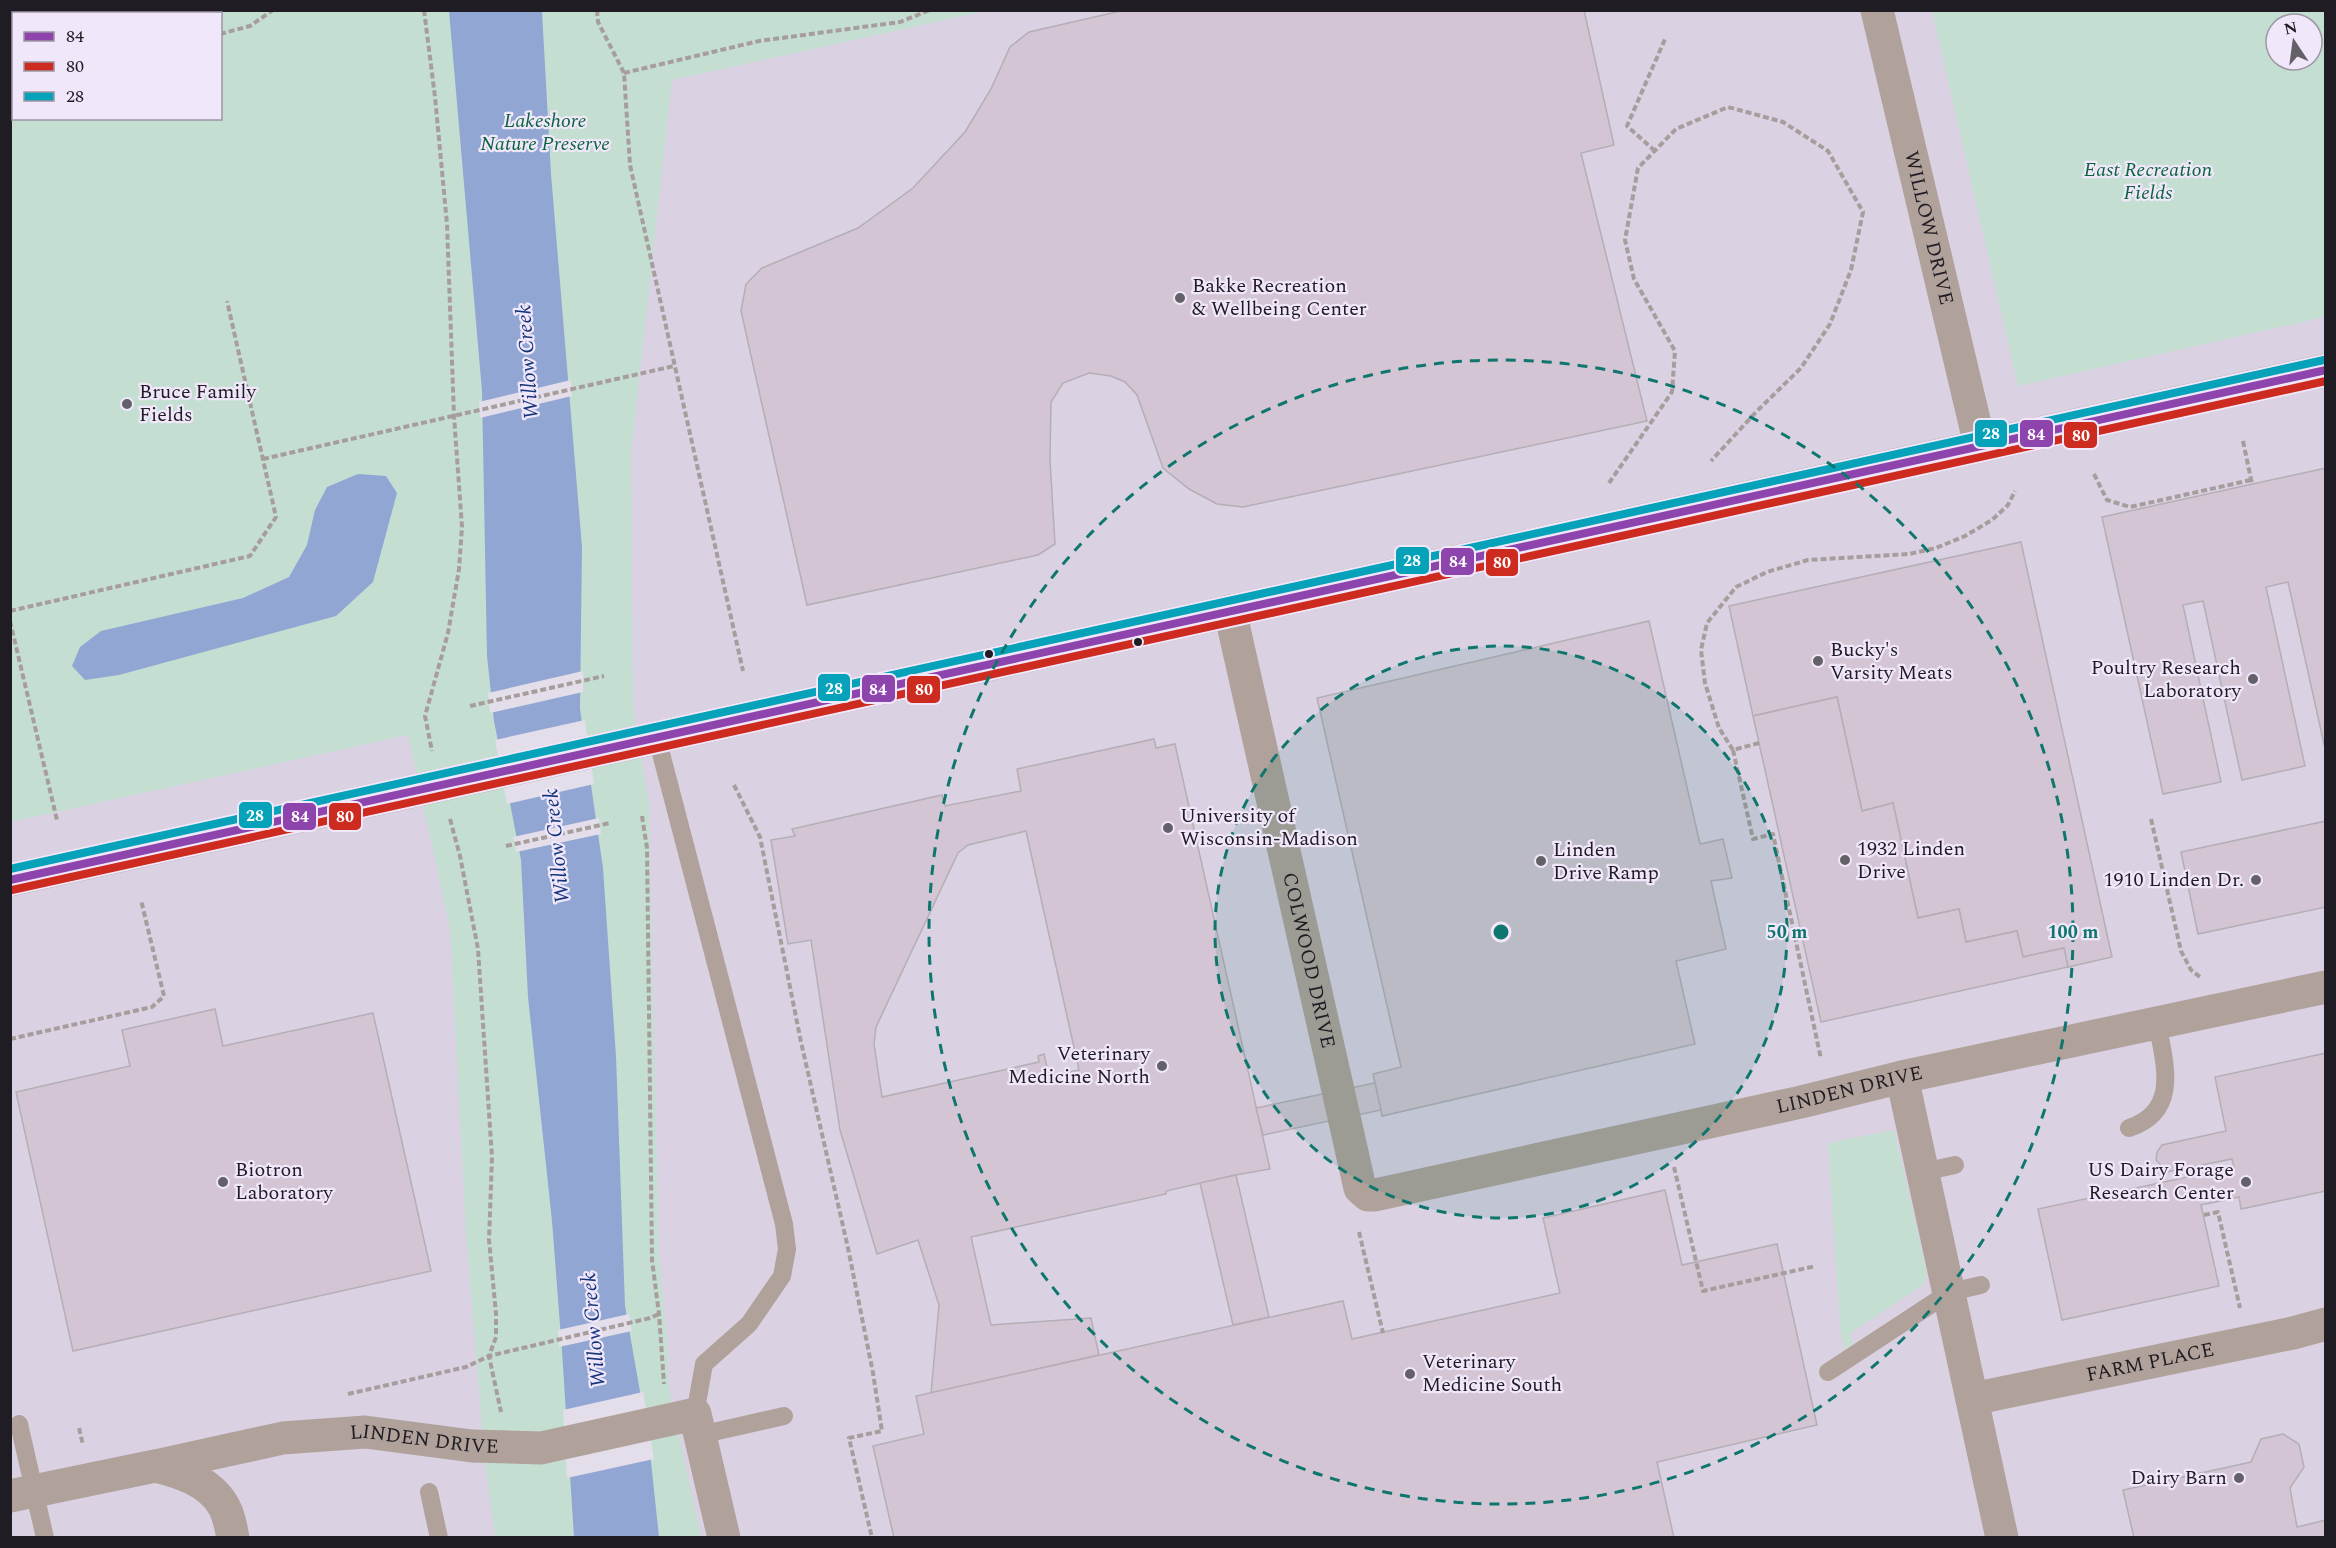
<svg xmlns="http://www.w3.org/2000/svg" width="2336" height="1548" font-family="Spectral,serif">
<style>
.built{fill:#dad1e3;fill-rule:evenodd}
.green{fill:#c4dfd2;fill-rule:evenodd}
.water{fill:#91a6d3}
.pier{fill:#e3dee9}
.building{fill:#d3c5d3;stroke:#b4aeb5;stroke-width:1.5;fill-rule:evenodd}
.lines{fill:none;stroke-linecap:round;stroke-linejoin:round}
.path{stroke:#a79d9c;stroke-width:4;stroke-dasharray:6 3;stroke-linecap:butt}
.service{stroke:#b0a29b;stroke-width:18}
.minor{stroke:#b0a29b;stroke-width:33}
.tertiary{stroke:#b0a29b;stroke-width:33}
.bus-1-casing{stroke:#f1e7fa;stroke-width:12}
.bus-2-casing{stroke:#f1e7fa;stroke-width:12}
.bus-3-casing{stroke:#f1e7fa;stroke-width:12}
.bus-1{stroke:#8e44ad;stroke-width:8}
.bus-2{stroke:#cd2b1f;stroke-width:8}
.bus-3{stroke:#05a2b9;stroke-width:8}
.ring{fill:none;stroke:#0f766e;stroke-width:3;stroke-dasharray:10 8}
.poi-dot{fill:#646068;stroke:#f1e7fa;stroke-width:2}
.bus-dot{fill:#201c23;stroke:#f1e7fa;stroke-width:2}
.labels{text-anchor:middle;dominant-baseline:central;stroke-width:4.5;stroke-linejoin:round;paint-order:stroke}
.park-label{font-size:20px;font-style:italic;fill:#0a643d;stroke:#f1e7fa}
.street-label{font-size:20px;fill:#201c23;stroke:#f1e7fa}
.poi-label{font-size:20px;fill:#201c23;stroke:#f1e7fa;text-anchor:start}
.water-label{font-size:21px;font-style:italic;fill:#12347a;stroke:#f1e7fa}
.centre{fill:#0f766e;stroke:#f1e7fa;stroke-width:3}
.ring-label{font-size:18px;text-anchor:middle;font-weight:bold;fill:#0f766e;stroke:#f1e7fa;stroke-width:4.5;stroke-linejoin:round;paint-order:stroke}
.line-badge{stroke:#f1e7fa;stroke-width:2}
.badge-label{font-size:16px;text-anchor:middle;font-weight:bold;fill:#fff}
</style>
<rect width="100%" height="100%" fill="#e3dee9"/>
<path class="built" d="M11,11H2325V1537H11ZM14,14H220V118H14ZM2276,24H2312V60H2276Z"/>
<g class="green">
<path d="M10,11H986L672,80L631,454L633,707L649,805L659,1256L667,1338L669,1390L701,1537H495L484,1453L466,1233L450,929L408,735L11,822ZM14,14H220V118H14Z"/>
<path d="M1932,11H2325V317L2018,386ZM2276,24H2312V60H2276Z"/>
<path d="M1894,1130L1927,1273L1923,1285L1849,1334L1853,1343L1844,1350L1840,1326L1828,1143Z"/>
</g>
<g class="water">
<path d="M449,11H542L551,174L582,547L580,709L603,868L616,1056L625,1306L649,1443L659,1537H574L562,1351L552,1221L528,997L521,860L494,721L487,656L482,391Z"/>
<path d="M358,474L386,476L397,493L373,582L336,616L119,675L85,680L72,666L80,647L101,631L243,598L289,577L307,545L315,510L327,487Z"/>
</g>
<g class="pier">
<path d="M571,380L572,396L480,418L479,402Z"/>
<path d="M583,671V692L490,713L488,693Z"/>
<path d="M585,720L594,784L507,804L495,740Z"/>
<path d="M599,818L601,834L516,852L513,837Z"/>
<path d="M629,1314L632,1331L559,1347L558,1330Z"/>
<path d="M643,1392L654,1459L567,1478L563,1410Z"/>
</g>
<g class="building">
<path d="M1125,10H1584L1614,145L1581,153L1647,421L1243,507L1217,504L1189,489L1163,468L1137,395L1125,382L1111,376L1089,373L1063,383L1051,402L1050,460L1055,544L1038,555L807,605L741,311L746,284L762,268L858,228L913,188L965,132L991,89L1010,47L1029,32Z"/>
<path d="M2326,468V753L2288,582L2266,587L2305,766L2242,780L2203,601L2183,605L2221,782L2163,794L2102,517Z"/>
<path d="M2021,542L2112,957L2068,967L2064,948L2023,957L2017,931L1966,942L1959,909L1918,918L1893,803L1862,811L1837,697L1753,716L1729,606Z"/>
<path d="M1649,621L1700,844L1723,839L1732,878L1711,881L1726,949L1676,961L1695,1044L1382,1116L1373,1074L1401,1067L1317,698Z"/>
<path d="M1837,697L1862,811L1893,803L1918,918L1959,909L1966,942L2017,931L2023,957L2064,948L2068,967L1821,1022L1753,716Z"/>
<path d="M1154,739L1156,748L1175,744L1270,1169L1236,1175L1166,1191V1194L971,1237L991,1325L1091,1318L1099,1355L931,1393L939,1305L918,1240L877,1254L840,1130L811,940L788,944L771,840L795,836L792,829L942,795L945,806L1021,791L1017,769ZM1026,831L1079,1070L1049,1076L1044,1054L1038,1056L1039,1062L882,1097L874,1044L876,1027L958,853L968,845Z"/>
<path d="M2326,821V907L2198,934L2181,852Z"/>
<path d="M215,1009L223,1046L373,1013L431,1271L73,1351L16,1092L130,1066L122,1030Z"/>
<path d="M2326,1053V1191L2241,1209L2239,1197L2201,1205L2219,1286L2062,1320L2038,1209L2234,1167L2232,1159L2167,1172L2156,1160L2157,1152L2162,1145L2226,1131L2215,1077Z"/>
<path d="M1375,1083L1381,1110L1263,1135L1256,1108Z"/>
<path d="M1236,1175L1269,1317L1233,1325L1200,1183Z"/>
<path d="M1665,1190L1682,1265L1777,1244L1817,1425L1657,1462L1674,1538H894L873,1446L924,1434L916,1396L1343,1301L1352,1339L1560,1293L1543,1218Z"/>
<path d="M2283,1434L2299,1444L2304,1467L2290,1488L2297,1527L2326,1520V1538H2134L2123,1490L2251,1462L2261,1439Z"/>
</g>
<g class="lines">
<g class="path">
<path d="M424,10L435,97L447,224L454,416L462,527L459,569L448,633L425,716L432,751"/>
<path d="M597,10L598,22L624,73L630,165L743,671"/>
<path d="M220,34L250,26L273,10"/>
<path d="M624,73L759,41L900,22L930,10"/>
<path d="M1655,151L1627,126L1665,39"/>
<path d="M2243,441L2252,484"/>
<path d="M263,459L674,366"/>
<path d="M2094,474L2107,500L2130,507L2251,480"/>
<path d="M1609,483L1672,392L1675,351L1634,279L1625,240L1638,168L1676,129L1728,107L1783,122L1828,151L1863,212L1851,270L1830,324L1801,368L1757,411L1711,461"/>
<path d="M10,611L250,556L276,517L227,301"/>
<path d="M10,621L57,820"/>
<path d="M470,706L604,676"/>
<path d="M1759,743L1733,750L1719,728L1705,683L1701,650L1707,623L1736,587L1767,572L1808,560L1909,554L1936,548L1965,536L1992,520L2008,505L2015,491"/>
<path d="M1733,750L1753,839L1773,834L1821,1059"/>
<path d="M734,785L760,837L801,1042L848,1248L873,1373L882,1431L849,1438L872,1538"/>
<path d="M642,816L647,848L652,1260L659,1314L664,1384"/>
<path d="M450,819L460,856L478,949L492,1157L489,1240L496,1314V1337L489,1356L501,1412"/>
<path d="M2151,819L2181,951L2191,970L2200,977"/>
<path d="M506,846L610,823"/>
<path d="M10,1039L152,1007L164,996L141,900"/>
<path d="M1674,1167L1703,1291L1816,1266"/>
<path d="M2204,1215L2218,1212L2240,1308"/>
<path d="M1359,1232L1383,1333"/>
<path d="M348,1394L466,1367L489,1356L650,1318L659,1314"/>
<path d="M79,1428L83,1445"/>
</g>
<g class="service">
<path d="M657,738L784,1224L787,1249L782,1276L749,1324L704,1364L695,1414"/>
<path d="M2129,1128C2181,1111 2164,1062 2157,1022"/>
<path d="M1923,1172L1955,1165"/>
<path d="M1828,1372L1950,1292L1981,1285"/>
<path d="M19,1424L45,1538"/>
<path d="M700,1435L784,1416"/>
<path d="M429,1492L439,1538"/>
</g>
<g class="minor">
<path id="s1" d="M1877,10L1980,445"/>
<path id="s2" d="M1230,611L1360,1188L1368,1195H1375L1801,1102L1902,1077L2326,987"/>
<path d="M1902,1077L2002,1538"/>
<path id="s3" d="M1972,1399L2293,1333L2326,1324"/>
<path id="s4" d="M155,1466L283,1438L365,1432L472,1446L541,1448L695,1414L724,1538"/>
<path d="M10,1496L155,1466C180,1472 209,1481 223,1505C229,1515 231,1527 233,1538"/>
</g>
<path class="tertiary" d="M10,880L2326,370"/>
<defs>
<path id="bus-1" d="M10,880L2326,370"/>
<path id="bus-2" d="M12,890L2326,381"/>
<path id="bus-3" d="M10,869L2324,360"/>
</defs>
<use href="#bus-1" class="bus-1-casing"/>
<use href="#bus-2" class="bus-2-casing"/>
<use href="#bus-3" class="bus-3-casing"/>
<use href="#bus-1" class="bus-1"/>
<use href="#bus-2" class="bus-2"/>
<use href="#bus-3" class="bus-3"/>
</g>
<circle cx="1501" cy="932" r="286" fill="#0f766e" fill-opacity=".12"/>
<g class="ring">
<circle cx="1501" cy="932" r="286"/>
<circle cx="1501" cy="932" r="572"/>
</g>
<g class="poi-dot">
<circle cx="1180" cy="298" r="6"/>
<circle cx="127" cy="404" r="6"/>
<circle cx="1818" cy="661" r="6"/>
<circle cx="2253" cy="679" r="6"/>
<circle cx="1168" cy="828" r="6"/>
<circle cx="1845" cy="860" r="6"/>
<circle cx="1541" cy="861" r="6"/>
<circle cx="2256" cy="880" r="6"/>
<circle cx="1162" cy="1066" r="6"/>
<circle cx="223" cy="1182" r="6"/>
<circle cx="2246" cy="1182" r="6"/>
<circle cx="1410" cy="1374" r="6"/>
<circle cx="2239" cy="1478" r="6"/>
</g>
<g class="bus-dot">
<circle cx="1138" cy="642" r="5"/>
<circle cx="989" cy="654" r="5"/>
</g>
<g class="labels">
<g class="park-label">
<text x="545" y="121">Lakeshore<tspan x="545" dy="23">Nature Preserve</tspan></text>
<text x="2148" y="170">East Recreation<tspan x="2148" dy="23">Fields</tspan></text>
</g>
<g class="street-label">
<text stroke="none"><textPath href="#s1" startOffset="224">WILLOW DRIVE</textPath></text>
<text stroke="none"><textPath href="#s2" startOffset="358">COLWOOD DRIVE</textPath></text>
<text stroke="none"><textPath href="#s2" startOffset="1095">LINDEN DRIVE</textPath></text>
<text stroke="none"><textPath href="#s3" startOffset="182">FARM PLACE</textPath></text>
<text stroke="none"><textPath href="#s4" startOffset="273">LINDEN DRIVE</textPath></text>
</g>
<g class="poi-label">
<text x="1192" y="286">Bakke Recreation<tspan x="1192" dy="23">&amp; Wellbeing Center</tspan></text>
<text x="139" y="392">Bruce Family<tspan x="139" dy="23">Fields</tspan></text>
<text x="1830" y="650">Bucky's<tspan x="1830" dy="23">Varsity Meats</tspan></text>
<text x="2241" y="668" text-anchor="end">Poultry Research<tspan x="2241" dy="23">Laboratory</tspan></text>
<text x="1180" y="816">University of<tspan x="1180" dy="23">Wisconsin-Madison</tspan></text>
<text x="1857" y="849">1932 Linden<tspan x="1857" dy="23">Drive</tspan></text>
<text x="1553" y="850">Linden<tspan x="1553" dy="23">Drive Ramp</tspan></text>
<text x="2244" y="880" text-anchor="end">1910 Linden Dr.</text>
<text x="1150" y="1054" text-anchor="end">Veterinary<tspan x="1150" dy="23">Medicine North</tspan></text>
<text x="235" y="1170">Biotron<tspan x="235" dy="23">Laboratory</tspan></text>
<text x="2234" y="1170" text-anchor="end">US Dairy Forage<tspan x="2234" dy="23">Research Center</tspan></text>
<text x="1422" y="1362">Veterinary<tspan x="1422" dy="23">Medicine South</tspan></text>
<text x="2227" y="1478" text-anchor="end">Dairy Barn</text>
</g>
<g class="water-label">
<text transform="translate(528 362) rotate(-94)">Willow Creek</text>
<text transform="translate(557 846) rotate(-96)">Willow Creek</text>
<text transform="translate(594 1330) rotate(-95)">Willow Creek</text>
</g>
</g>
<circle cx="1501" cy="932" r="9" class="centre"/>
<g class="ring-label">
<text x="1787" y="938">50 m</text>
<text x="2073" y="938">100 m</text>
</g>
<g class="line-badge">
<rect x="1974" y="419" width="34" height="29" rx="6" fill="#05a2b9"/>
<rect x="2019" y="419" width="35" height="29" rx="6" fill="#8e44ad"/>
<rect x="2063" y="421" width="35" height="28" rx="6" fill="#cd2b1f"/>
<rect x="1395" y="546" width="35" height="29" rx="6" fill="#05a2b9"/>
<rect x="1440" y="547" width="35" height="29" rx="6" fill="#8e44ad"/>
<rect x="1485" y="548" width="34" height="29" rx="6" fill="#cd2b1f"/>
<rect x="817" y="673" width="34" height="29" rx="6" fill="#05a2b9"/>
<rect x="861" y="674" width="35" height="29" rx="6" fill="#8e44ad"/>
<rect x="906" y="675" width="35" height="29" rx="6" fill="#cd2b1f"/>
<rect x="238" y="801" width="35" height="28" rx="6" fill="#05a2b9"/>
<rect x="282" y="802" width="35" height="29" rx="6" fill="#8e44ad"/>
<rect x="328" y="802" width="34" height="29" rx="6" fill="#cd2b1f"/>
</g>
<g class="badge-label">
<text x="1991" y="439">28</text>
<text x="2036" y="440">84</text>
<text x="2081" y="441">80</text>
<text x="1412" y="566">28</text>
<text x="1458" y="567">84</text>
<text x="1502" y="568">80</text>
<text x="834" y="694">28</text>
<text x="878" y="695">84</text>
<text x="924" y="695">80</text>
<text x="255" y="821">28</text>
<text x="300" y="822">84</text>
<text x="345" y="822">80</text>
</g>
<rect width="2336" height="1548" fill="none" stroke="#201c23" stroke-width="24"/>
<rect x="12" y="12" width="210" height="108" fill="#f1e7fa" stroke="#9d96a4" stroke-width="1.5"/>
<rect x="24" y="32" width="30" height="9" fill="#8e44ad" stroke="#9d96a4" stroke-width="1.5"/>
<text x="66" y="42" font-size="18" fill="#201c23">84</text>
<rect x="24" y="62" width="30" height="9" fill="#cd2b1f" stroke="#9d96a4" stroke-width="1.5"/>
<text x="66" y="72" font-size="18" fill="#201c23">80</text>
<rect x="24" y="92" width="30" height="9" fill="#05a2b9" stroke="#9d96a4" stroke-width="1.5"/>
<text x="66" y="102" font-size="18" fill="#201c23">28</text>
<g transform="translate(2294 42) rotate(347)"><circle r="28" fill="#f1e7fa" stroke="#9d96a4" stroke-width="1.5"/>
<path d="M0-4.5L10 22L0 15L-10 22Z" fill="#646068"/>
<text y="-9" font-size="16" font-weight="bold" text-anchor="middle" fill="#201c23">N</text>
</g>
</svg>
